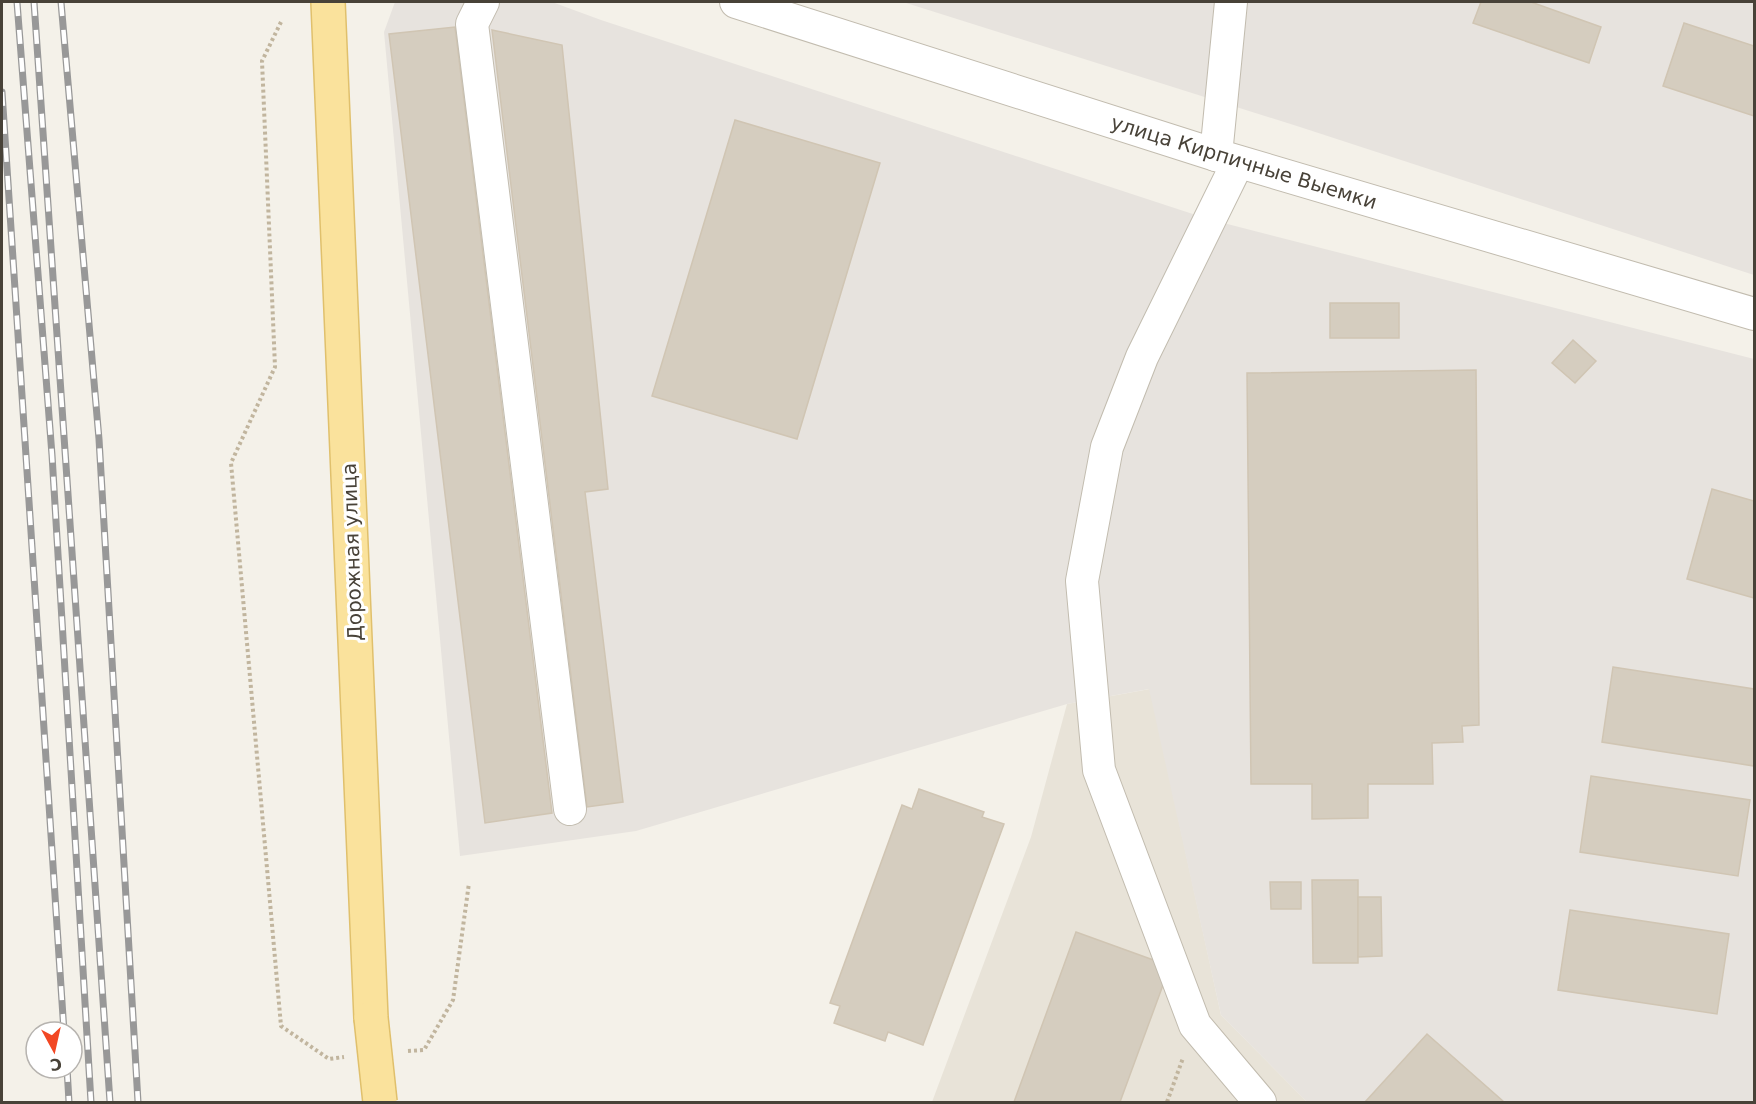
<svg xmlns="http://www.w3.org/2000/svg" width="1756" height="1104" font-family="'DejaVu Sans',sans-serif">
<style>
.residential{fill:#e8e3d8}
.industrial{fill:#e7e3de}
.building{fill:#d5cdbf;stroke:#d0c5b3;stroke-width:1.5}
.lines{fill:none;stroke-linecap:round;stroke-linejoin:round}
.minor-casing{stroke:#c2bcaf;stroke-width:34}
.major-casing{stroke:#e0c06c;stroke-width:36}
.path{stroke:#c1b59e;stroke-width:4;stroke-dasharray:3 3;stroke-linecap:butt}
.minor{stroke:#fff;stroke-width:32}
.major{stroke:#fae29c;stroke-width:33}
.rail-casing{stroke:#989898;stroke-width:7}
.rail{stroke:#fff;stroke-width:4.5;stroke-dasharray:14;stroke-linecap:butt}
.major-bridge-casing{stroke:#e0c06c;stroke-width:36;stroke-linecap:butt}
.major-bridge{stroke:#fae29c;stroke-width:33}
.labels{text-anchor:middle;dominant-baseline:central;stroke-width:6;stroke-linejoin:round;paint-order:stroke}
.street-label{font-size:20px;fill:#484238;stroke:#fff}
</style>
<rect width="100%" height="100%" fill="#f4f1e9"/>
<path class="residential" d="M1150,689L1221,1015L1307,1102H932L1031,837L1067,704Z"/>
<g class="industrial">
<path d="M395,2H552L601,20L1208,219L1754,359V1102H1307L1221,1015L1149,689L1067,704L636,831L460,856L384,32Z"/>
<path d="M903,2H1754V275L1300,127Z"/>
</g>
<g class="building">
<path d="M1481,2H1531L1601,27L1589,63L1473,23Z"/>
<path d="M1684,23L1754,46V116L1663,86Z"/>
<path d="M455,27L552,813L485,823L389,34Z"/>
<path d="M492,30L562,45L608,489L585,492L623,802L587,807Z"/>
<path d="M735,120L880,163L797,439L652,396Z"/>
<rect x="1330" y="303" width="69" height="35"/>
<path d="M1573,340L1596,361L1575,383L1552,363Z"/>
<path d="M1476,370L1479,725L1462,726L1463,742L1432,743L1433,784H1368V818L1312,819V784H1251L1247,373Z"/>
<path d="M1712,489L1754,501V598L1687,579Z"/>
<path d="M1613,667L1754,689V766L1602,742Z"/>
<path d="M1591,776L1750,800L1738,876L1580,852Z"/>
<path d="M919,789L984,812L982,817L1004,824L923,1045L888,1032L885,1041L834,1023L840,1006L830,1003L902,805L912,809Z"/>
<path d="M1312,880H1358V963H1313Z"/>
<path d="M1270,882H1301V909H1271Z"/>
<path d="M1358,897H1381L1382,956L1358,957Z"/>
<path d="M1570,910L1729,934L1717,1014L1558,990Z"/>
<path d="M1076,932L1170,966L1120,1102H1014Z"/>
<path d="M1427,1034L1504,1102H1365Z"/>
</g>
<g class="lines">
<defs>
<g id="minor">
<path d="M483,2L472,24L570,809"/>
<path d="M736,2L1216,155L1754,314"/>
<path d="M1216,155L1231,2"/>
<path d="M1238,162L1142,357L1107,447L1082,581L1099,770L1195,1025L1260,1102"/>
</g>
<path id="major" d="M328,2L371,1018"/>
</defs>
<use href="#minor" class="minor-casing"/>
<use href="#major" class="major-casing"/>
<g class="path">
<path d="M281,22L262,61L275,367L231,463L281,1026L329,1059L344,1057"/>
<path d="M408,1051L424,1050L453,1000L469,883"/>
<path d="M1167,1102L1183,1058"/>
</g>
<use href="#minor" class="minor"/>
<use href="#major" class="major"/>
<defs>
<g id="rail">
<path d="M17,2L52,455L91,1102"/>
<path d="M34,2L110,1102"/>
<path d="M61,2L99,439L138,1102"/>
<path d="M2,92L64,1032"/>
<path d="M67,1068L69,1102"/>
</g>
</defs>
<use href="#rail" class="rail-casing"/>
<use href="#rail" class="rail"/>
<defs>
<path id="major-bridge" d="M371,1018L380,1102"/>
</defs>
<use href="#major-bridge" class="major-bridge-casing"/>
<use href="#major-bridge" class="major-bridge"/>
</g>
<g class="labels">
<g class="street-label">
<text transform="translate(1244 162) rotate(17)">улица Кирпичные Выемки</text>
<text transform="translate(352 552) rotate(-92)">Дорожная улица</text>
</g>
</g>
<rect width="1756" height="1104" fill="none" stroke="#484238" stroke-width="6"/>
<g transform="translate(54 1050) rotate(172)"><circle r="28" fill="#ffffff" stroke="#b6b3af" stroke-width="1.5"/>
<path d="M0-4.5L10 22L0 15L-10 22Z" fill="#f24723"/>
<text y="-9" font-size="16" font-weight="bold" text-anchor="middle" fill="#484238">С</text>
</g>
</svg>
